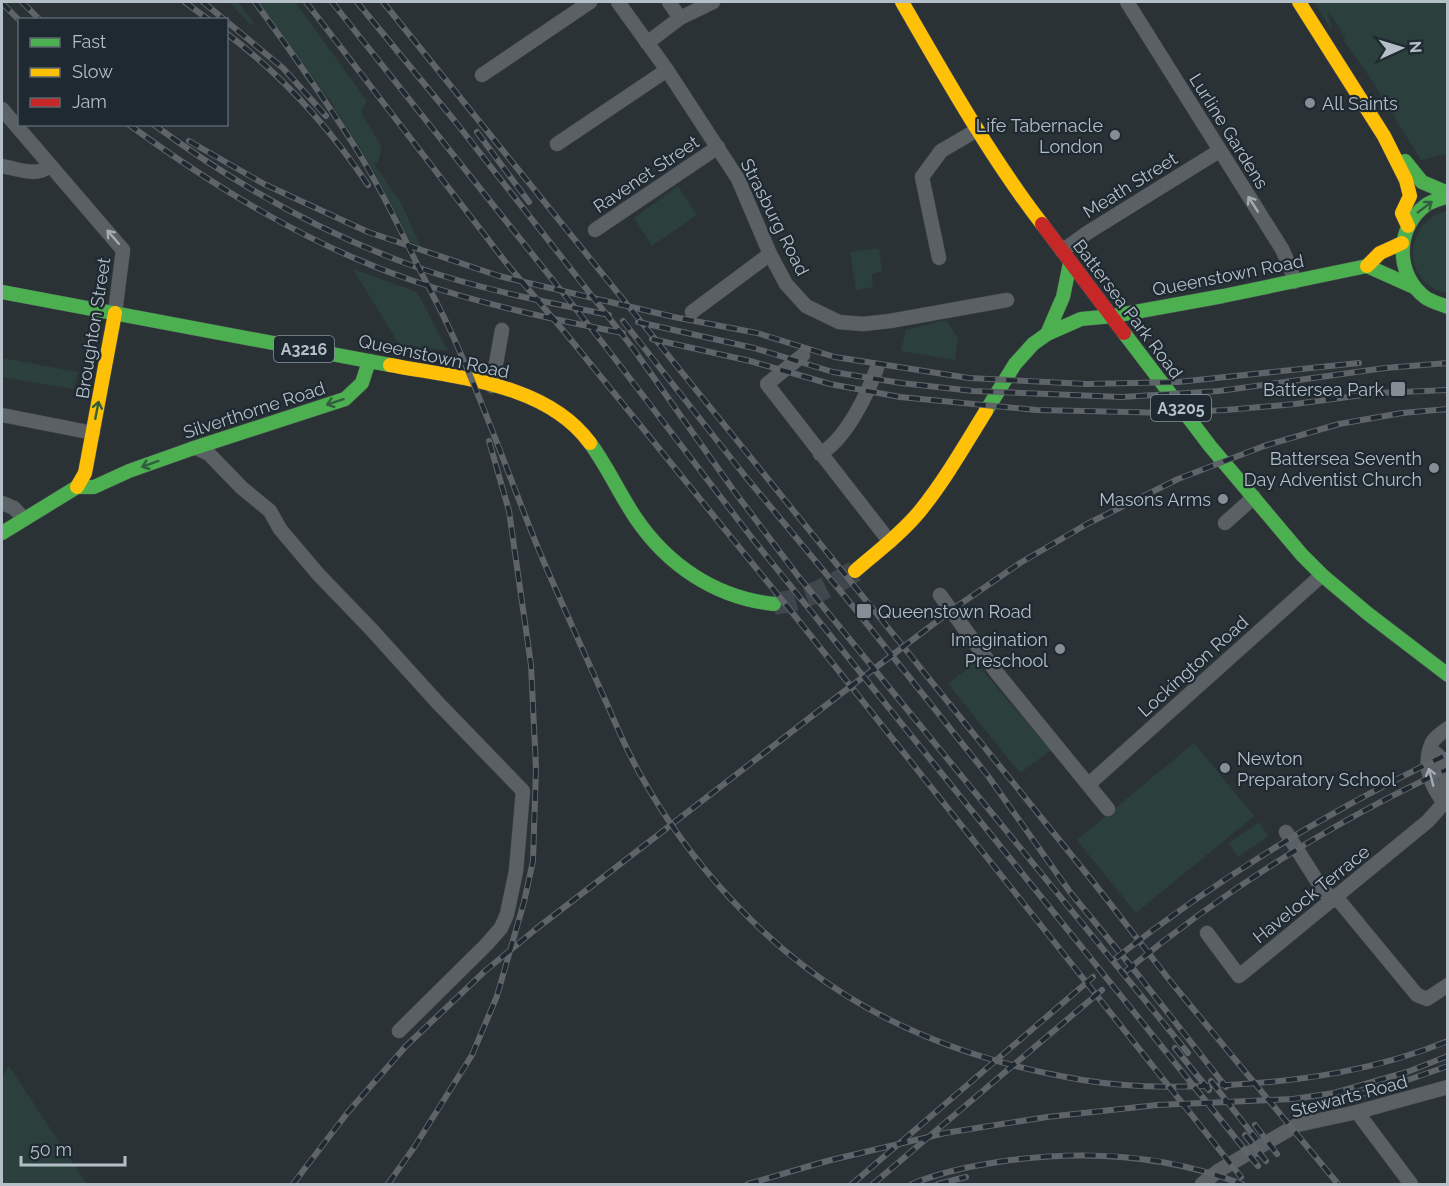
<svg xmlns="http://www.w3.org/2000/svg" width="1449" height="1186" font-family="Raleway,sans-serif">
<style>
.green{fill:#2b3f3c}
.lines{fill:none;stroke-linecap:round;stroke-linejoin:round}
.primary-tunnel{stroke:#40474c;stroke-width:22;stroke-dasharray:22 11;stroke-linecap:butt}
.street-casing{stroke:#494e51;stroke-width:15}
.fast-casing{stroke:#494e51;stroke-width:15}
.slow-casing{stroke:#494e51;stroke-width:15}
.jam-casing{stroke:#494e51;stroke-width:15}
.street{stroke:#5b6065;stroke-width:14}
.fast{stroke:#4caf50;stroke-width:14}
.slow{stroke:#ffc107;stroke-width:14}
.jam{stroke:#c62828;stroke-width:14}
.rail-casing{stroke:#5f6468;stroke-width:6}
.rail{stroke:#1f2931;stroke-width:4;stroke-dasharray:11;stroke-linecap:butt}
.oneway{stroke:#a3acb3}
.oneway2{stroke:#315f3d}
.poi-dot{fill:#858e94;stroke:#1f2931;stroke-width:2}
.labels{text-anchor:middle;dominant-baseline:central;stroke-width:4.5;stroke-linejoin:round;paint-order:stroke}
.shield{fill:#1f2931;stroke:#88929a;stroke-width:1.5}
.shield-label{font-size:16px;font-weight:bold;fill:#b5bfc7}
.poi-label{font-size:18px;fill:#b5bfc7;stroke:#1f2931;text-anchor:end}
.street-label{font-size:18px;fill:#b5bfc7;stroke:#1f2931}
</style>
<rect width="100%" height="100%" fill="#2b3236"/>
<g class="green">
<path d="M229,2H238L254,23L251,25Z"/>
<path d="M258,2H295L367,101L361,112L382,148L378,162L374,164L402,205L421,247L411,242L371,166L330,100Z"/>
<path d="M1314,2H1447V154L1421,160L1369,76L1344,41L1345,37L1328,10L1332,31Z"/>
<path d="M678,186L697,215L652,246L634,218Z"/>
<path d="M1447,211V293C1402,285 1401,222 1447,211Z"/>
<path d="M879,248L882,271L872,274L873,287L856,290L850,252Z"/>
<path d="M353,269L417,292L448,351L399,344Z"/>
<path d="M946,320L958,338L955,360L901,351L906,330Z"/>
<path d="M2,358L78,372L74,389L2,377Z"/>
<path d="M975,662L1051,750L1020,773L948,684Z"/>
<path d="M1194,743L1254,816L1136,913L1077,840Z"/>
<path d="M1259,822L1268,836L1238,857L1229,843Z"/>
<path d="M9,1066L86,1183L87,1184H2V1077Z"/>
</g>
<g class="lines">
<path class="primary-tunnel" d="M774,604C804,600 829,588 855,571"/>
<defs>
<g id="street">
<path d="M618,2L667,70L738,179L770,254L786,284L806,306L839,322L863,324L890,321L1007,300"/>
<path d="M669,2L680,18"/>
<path d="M1127,2L1282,249L1291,269L1294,282"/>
<path d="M647,43L680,18L713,2"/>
<path d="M482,75L590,2"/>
<path d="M2,109L123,250L115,313"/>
<path d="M557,144L667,70"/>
<path d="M2,166C18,169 38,178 50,165"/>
<path d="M595,230L718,147"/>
<path d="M1062,251L1087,233L1219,151"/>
<path d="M939,258L922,177L941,151L977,130"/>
<path d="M692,312L770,254"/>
<path d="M803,355L767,384L890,542"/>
<path d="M492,386L502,330"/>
<path d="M2,415L93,433"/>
<path d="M196,448L209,454L242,488L270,511L280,529L318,574L371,629L437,702L523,791L516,871L507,914L501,928L486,945L399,1031"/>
<path d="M820,454C846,439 867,395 877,368"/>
<path d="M2,503L14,508L24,519"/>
<path d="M1225,523L1254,497"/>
<path d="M940,595L997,673L1108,809"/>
<path d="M1089,784L1322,575"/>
<path d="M1446,805C1431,787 1423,766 1431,745C1433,738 1443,732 1448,728"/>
<path d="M1286,832L1324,892L1341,903L1417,995L1427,999L1448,985"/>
<path d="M1207,933L1239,976L1428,821L1444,803L1447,782L1438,755L1431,750"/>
<path d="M1357,1112L1411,1184"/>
<path d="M1202,1184L1218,1171L1297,1125L1357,1112L1448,1087"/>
</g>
<g id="fast">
<path d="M1405,161L1422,182L1448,193"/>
<path d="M1448,196C1441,199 1432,201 1426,205C1395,228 1395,275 1426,298C1432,302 1441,304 1448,307"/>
<path d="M2,292L390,365"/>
<path d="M1124,333L1210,446L1302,555L1322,575L1367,613L1448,675"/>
<path d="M1047,334L1063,297L1070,263"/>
<path d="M986,411L1015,364L1033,344L1047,334L1081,319L1113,316L1223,296L1367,266L1414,287"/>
<path d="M590,443C607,466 619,493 635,517C667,565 716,598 774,604"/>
<path d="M2,533L77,487H94L129,471L191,449L345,399L362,383L369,361"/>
</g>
<g id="slow">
<path d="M902,2C946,78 989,155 1042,224"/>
<path d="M1299,2L1384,136L1406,180L1410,196L1402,213L1408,226"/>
<path d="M1367,266L1380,253L1402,243"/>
<path d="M390,365C458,378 546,383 590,443"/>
<path d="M77,487L85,473L115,313"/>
<path d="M855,571C877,552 901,534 920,511C945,480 965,445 986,411"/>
</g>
<path id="jam" d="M1042,224L1124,333"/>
</defs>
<use href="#street" class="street-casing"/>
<use href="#fast" class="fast-casing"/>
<use href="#slow" class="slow-casing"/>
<use href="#jam" class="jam-casing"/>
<use href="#street" class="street"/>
<use href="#fast" class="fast"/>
<use href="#slow" class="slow"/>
<use href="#jam" class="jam"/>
<defs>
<g id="rail">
<path d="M22,2L40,20"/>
<path d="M185,2L209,20"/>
<path d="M203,2L283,68L326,116"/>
<path d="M255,2C290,50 325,99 357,150C379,186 398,224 416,262C429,289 444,315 456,343C488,414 513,488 543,560C561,602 580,643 598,684C612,714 624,746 640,774C689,862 762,943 847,996C913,1037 990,1063 1066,1077C1119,1088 1173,1088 1228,1085C1303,1081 1377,1070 1448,1041"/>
<path d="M306,2L507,264L567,335L795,616L1241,1177"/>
<path d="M332,2L602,342L752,538L1258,1166"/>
<path d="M357,2L454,120L632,347L734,491L798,576L1188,1053"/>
<path d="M383,2L1094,883L1171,982L1338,1184"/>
<path d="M2,3L20,21"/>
<path d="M226,33C282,75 329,127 368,185"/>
<path d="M128,124C215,187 308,245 411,280C480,304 551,319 623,333"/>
<path d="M153,124C236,185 326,236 422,269C483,290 547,302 609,315"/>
<path d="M477,132L529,202"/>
<path d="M189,141L264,184L368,232L499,276L674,317L757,333L835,357L969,378L1087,384L1178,382L1359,363"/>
<path d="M623,321L745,476L847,599L988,776L1070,892L1139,976L1226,1087"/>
<path d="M638,322L754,348L833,372L901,383L973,391L1122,397L1219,391L1385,368L1448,363"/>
<path d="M652,339L750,361L830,384L900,397L1036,410L1173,413L1226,410L1295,404L1378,393L1448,390"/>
<path d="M1116,958C1218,878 1330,810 1448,754"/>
<path d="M1126,971C1224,891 1332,822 1448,769"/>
<path d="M1175,1048L1209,1090"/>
<path d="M1211,1081L1257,1140"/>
<path d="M1355,1095L1376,1091L1448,1066"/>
<path d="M1255,1125L1277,1154"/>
<path d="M1245,1135L1266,1161"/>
<path d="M293,1184L348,1112L406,1046L485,971L536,929L838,696L956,607L1020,563L1087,524L1178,479L1264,446L1339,424L1402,413L1448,409"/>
<path d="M388,1184L415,1146L472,1055L497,996L524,902L533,861L536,768L531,665L509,511L489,441"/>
<path d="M748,1184L827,1161L945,1133L1047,1117L1157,1105L1293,1099L1334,1093L1407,1072L1448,1056"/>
<path d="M852,1184L1093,977"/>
<path d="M873,1184L1102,990"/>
<path d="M912,1184C943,1171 977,1165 1011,1160C1090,1150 1167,1155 1242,1184"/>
<path d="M938,1184L966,1177"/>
</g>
</defs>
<use href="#rail" class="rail-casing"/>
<use href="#rail" class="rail"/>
</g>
<defs><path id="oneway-shaft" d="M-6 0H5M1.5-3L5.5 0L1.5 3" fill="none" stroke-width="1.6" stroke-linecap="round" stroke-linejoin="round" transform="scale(1.5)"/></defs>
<g class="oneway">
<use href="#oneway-shaft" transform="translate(1253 204) rotate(-123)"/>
<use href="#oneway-shaft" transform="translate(113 237) rotate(-131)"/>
<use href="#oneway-shaft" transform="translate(1431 777) rotate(-105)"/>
</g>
<g class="oneway2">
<use href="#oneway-shaft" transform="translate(1425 207) rotate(-37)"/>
<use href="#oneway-shaft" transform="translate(335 402) rotate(162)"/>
<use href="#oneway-shaft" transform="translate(97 410) rotate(-79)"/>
<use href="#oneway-shaft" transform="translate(150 464) rotate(160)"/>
</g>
<g class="poi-dot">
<circle cx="1310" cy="103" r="6"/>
<circle cx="1115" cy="135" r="6"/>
<rect x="1390" y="381" width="16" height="16" rx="3"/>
<circle cx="1434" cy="468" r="6"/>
<circle cx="1223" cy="499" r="6"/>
<rect x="856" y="603" width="16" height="16" rx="3"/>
<circle cx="1060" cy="649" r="6"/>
<circle cx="1225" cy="768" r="6"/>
</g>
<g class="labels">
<g class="shield">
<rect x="274" y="336" width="60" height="26" rx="4.5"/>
<rect x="1151" y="395" width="60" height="26" rx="4.5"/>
</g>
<g class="shield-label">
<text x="304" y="349">A3216</text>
<text x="1181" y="408">A3205</text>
</g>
<g class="poi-label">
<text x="1322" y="103" text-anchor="start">All Saints</text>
<text x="1103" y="125">Life Tabernacle<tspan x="1103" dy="21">London</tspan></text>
<text x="1384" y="389">Battersea Park</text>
<text x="1422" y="458">Battersea Seventh<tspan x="1422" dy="21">Day Adventist Church</tspan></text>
<text x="1211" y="499">Masons Arms</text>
<text x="878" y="611" text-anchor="start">Queenstown Road</text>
<text x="1048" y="639">Imagination<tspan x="1048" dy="21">Preschool</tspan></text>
<text x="1237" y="758" text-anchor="start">Newton<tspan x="1237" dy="21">Preparatory School</tspan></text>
</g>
<g class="street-label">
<text transform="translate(1229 131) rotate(58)">Lurline Gardens</text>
<text transform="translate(646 174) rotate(-34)">Ravenet Street</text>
<text transform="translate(1130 185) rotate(-32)">Meath Street</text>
<text transform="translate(775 217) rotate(63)">Strasburg Road</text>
<text transform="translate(1228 275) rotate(-11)">Queenstown Road</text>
<text transform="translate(1128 309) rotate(53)">Battersea Park Road</text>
<text transform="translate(93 328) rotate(-81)">Broughton Street</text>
<text transform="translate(434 356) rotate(12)">Queenstown Road</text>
<text transform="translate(254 410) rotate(-18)">Silverthorne Road</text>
<text transform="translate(1193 666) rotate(-42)">Lockington Road</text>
<text transform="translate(1311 894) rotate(-39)">Havelock Terrace</text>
<text transform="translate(1349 1096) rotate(-15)">Stewarts Road</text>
</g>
</g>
<rect width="1449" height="1186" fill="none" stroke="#b5bfc7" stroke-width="6"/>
<rect x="18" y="18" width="210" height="108" fill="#1f2931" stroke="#5b656d" stroke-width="1.5"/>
<rect x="30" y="38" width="30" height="9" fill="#4caf50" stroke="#5b656d" stroke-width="1.5"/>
<text x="72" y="48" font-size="18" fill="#b5bfc7">Fast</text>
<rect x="30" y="68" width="30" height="9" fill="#ffc107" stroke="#5b656d" stroke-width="1.5"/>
<text x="72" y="78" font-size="18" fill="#b5bfc7">Slow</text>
<rect x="30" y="98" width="30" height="9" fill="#c62828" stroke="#5b656d" stroke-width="1.5"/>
<text x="72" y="108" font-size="18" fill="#b5bfc7">Jam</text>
<g transform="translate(1401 48) rotate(86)" stroke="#1f2931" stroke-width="4.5" paint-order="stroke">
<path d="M0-4.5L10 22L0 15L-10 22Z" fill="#b5bfc7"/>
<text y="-9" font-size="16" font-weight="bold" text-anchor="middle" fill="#b5bfc7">N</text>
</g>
<path d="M21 1156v9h104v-9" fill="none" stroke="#b5bfc7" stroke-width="3"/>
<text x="30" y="1156" font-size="18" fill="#b5bfc7" stroke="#1f2931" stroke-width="4.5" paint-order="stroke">50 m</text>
</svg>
